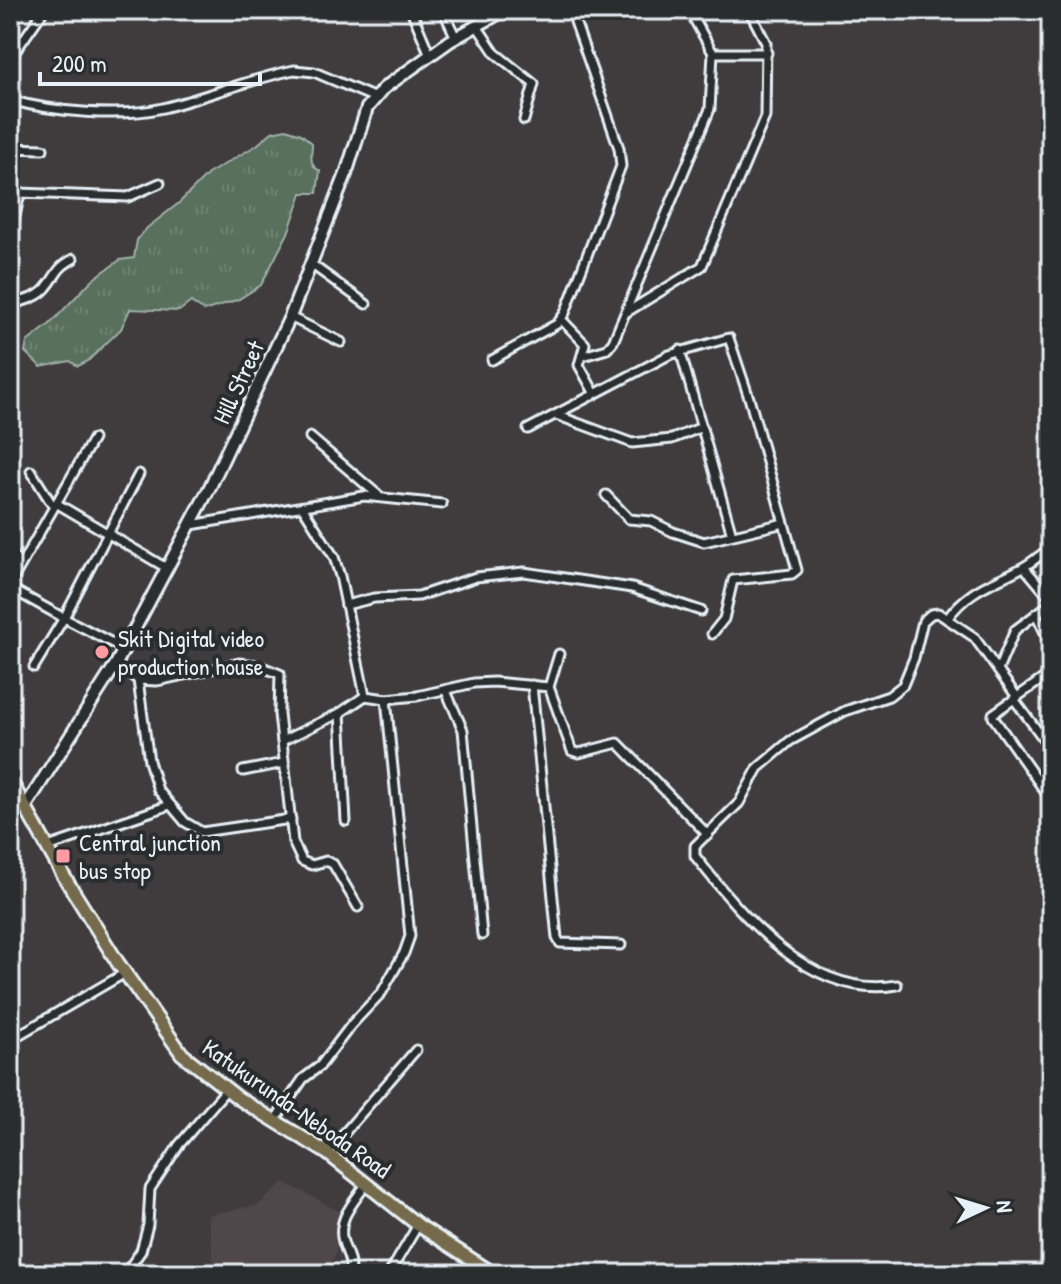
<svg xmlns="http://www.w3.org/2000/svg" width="1061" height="1284" font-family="'Patrick Hand',sans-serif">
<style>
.built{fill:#504748}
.grass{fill:url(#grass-tufts);stroke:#a0b0aa;stroke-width:2}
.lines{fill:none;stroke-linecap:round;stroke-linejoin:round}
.street-casing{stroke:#e8f1f8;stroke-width:13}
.secondary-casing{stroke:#e8f1f8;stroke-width:16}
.primary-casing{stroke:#e8f1f8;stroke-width:17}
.street{stroke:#2a2d2e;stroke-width:7}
.secondary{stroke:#2a2d2e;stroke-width:10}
.primary{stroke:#746b4b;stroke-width:11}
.poi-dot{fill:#ff9aa2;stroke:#2a2d2e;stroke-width:3}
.labels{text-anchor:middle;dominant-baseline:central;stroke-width:8;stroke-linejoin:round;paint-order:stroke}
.street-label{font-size:24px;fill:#e8f1f8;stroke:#2a2d2e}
.poi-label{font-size:24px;fill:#e8f1f8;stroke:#2a2d2e;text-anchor:start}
</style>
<defs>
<pattern id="grass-tufts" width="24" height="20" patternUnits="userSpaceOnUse" patternTransform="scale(2)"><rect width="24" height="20" fill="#596f5b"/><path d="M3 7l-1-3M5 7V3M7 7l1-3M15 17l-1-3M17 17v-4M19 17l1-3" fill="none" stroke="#718473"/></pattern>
</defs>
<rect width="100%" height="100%" fill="#403c3d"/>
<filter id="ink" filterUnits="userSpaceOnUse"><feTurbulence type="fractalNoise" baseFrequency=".0125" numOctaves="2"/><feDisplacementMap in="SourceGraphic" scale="16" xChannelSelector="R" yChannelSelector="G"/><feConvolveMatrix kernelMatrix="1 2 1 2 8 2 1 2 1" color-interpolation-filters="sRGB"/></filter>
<g filter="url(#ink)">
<path class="built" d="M284,1182L350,1217L327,1274H215L208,1215L258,1205Z"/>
<path class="grass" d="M286,129L301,134L312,143C312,155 308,165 320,171L317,193H302L288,233L261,285L239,299L204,311L191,302L179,311L130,309L121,329L88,361L78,366L70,361L41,367L25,352L27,342L50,324L92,280L120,260L134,258L137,240L147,228L179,203L208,174L257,145L272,132Z"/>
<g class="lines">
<defs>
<g id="street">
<path d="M411,10L430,55"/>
<path d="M443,10L456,38"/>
<path d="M477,26L495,53L534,84L524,120"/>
<path d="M713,53H767"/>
<path d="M10,59L44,10"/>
<path d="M10,100C53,112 120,118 163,108C207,97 250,79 294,70L314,72L373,97"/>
<path d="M10,148L43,149"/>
<path d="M10,240L20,193L128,197L160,183"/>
<path d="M311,264L366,304"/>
<path d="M10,305C22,301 38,298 46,288C58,274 55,269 73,259"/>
<path d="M627,312L702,266L765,117L766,43L749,10"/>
<path d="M290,317L341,342"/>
<path d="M561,319L585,344L579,365L595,394"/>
<path d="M680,350L732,535"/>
<path d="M583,356L607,349L613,342L710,109L713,53L689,10"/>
<path d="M492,360L557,324L565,313L621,166L619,148L571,10"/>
<path d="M556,415L632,443L672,439L702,427"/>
<path d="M528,429L669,355L729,338L750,401L797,570L792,574L733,580L724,619L712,634"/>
<path d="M310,437L378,495"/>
<path d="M31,471L53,506"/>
<path d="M606,495L629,519L651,521L673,532L704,542L784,523"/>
<path d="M56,503L168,569"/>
<path d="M303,508L334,557L340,576L365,696L386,699L417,696L474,683L494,682L549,687"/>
<path d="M191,525L364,496L442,504"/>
<path d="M10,551L20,565"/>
<path d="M1024,567L1051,599"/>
<path d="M10,584L93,439"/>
<path d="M10,588L64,618L34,667"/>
<path d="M346,605L374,598L419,596L476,577L524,572L632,588L701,611"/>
<path d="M1036,614L1051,645"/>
<path d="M947,619L974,637L1017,697"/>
<path d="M124,649L64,618L139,474"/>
<path d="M559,654L549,687L572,751L579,753L618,743L708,835"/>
<path d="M116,664L138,680L157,681L239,663L257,665L280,674L279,714L293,842L302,861L312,865L326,861L333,864L358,907"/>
<path d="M998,670L1015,630L1051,603"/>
<path d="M1051,673L993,714V717L1051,800"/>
<path d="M138,680L149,761L158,790L185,822L202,832L291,819"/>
<path d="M532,685L557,938L560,943L621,945"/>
<path d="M446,691L463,730L482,935"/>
<path d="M1014,699L1051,749"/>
<path d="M340,713L346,821"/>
<path d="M282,741L340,713L365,696"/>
<path d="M243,771L284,763"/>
<path d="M48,847L170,805"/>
<path d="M897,985C811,1000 742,916 695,856V846L739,803L758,768L790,741L845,711L889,696L903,685L914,658L923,621L931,614L938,613L947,619C970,587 994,584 1025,566C1034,561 1043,553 1051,547"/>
<path d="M10,1040L125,973"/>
<path d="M275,1120L303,1079L320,1066L352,1024L382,992L404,953L410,936L386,699"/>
<path d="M327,1153L416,1050"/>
<path d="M10,1274L16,1267"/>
<path d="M125,1274L141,1251L148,1225L150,1189L179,1145L226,1090"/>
<path d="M349,1274C352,1260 347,1255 343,1242C336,1219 355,1201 367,1183"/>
<path d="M389,1274L418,1225"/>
<path d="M468,1274L476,1263"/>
</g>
<path id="secondary" d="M26,806L116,664L209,489L290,317L346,174L367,108L384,88L450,41L505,10"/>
<path id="primary" d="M10,780L63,875L118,963L182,1054L238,1098L327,1153L418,1225L494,1274"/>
</defs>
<use href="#street" class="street-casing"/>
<use href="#secondary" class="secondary-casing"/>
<use href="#primary" class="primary-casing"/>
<use href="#street" class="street"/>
<use href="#secondary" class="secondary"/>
<use href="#primary" class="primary"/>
</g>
</g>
<g class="poi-dot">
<circle cx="102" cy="652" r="8"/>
<rect x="55" y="848" width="16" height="16" rx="4"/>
</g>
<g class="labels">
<g class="street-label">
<text transform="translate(238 382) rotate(-65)">Hill Street</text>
<text transform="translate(297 1108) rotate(35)">Katukurunda-Neboda Road</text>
</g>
<g class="poi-label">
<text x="118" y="638">Skit Digital video<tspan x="118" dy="28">production house</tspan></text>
<text x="79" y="842">Central junction<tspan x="79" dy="28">bus stop</tspan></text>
</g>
</g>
<rect width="1061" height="1284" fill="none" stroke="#2a2d2e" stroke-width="40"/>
<rect x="20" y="20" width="1021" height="1244" fill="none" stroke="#e8f1f8" stroke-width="3" filter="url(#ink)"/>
<g transform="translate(985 1208) rotate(86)" stroke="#2a2d2e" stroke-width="6" paint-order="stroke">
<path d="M0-6L14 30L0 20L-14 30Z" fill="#e8f1f8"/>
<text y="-12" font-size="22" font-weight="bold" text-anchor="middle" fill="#e8f1f8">N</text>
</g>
<path d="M40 72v12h220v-12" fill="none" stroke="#e8f1f8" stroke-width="4"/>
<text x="52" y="72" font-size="24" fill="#e8f1f8" stroke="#2a2d2e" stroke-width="6" paint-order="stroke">200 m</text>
</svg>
